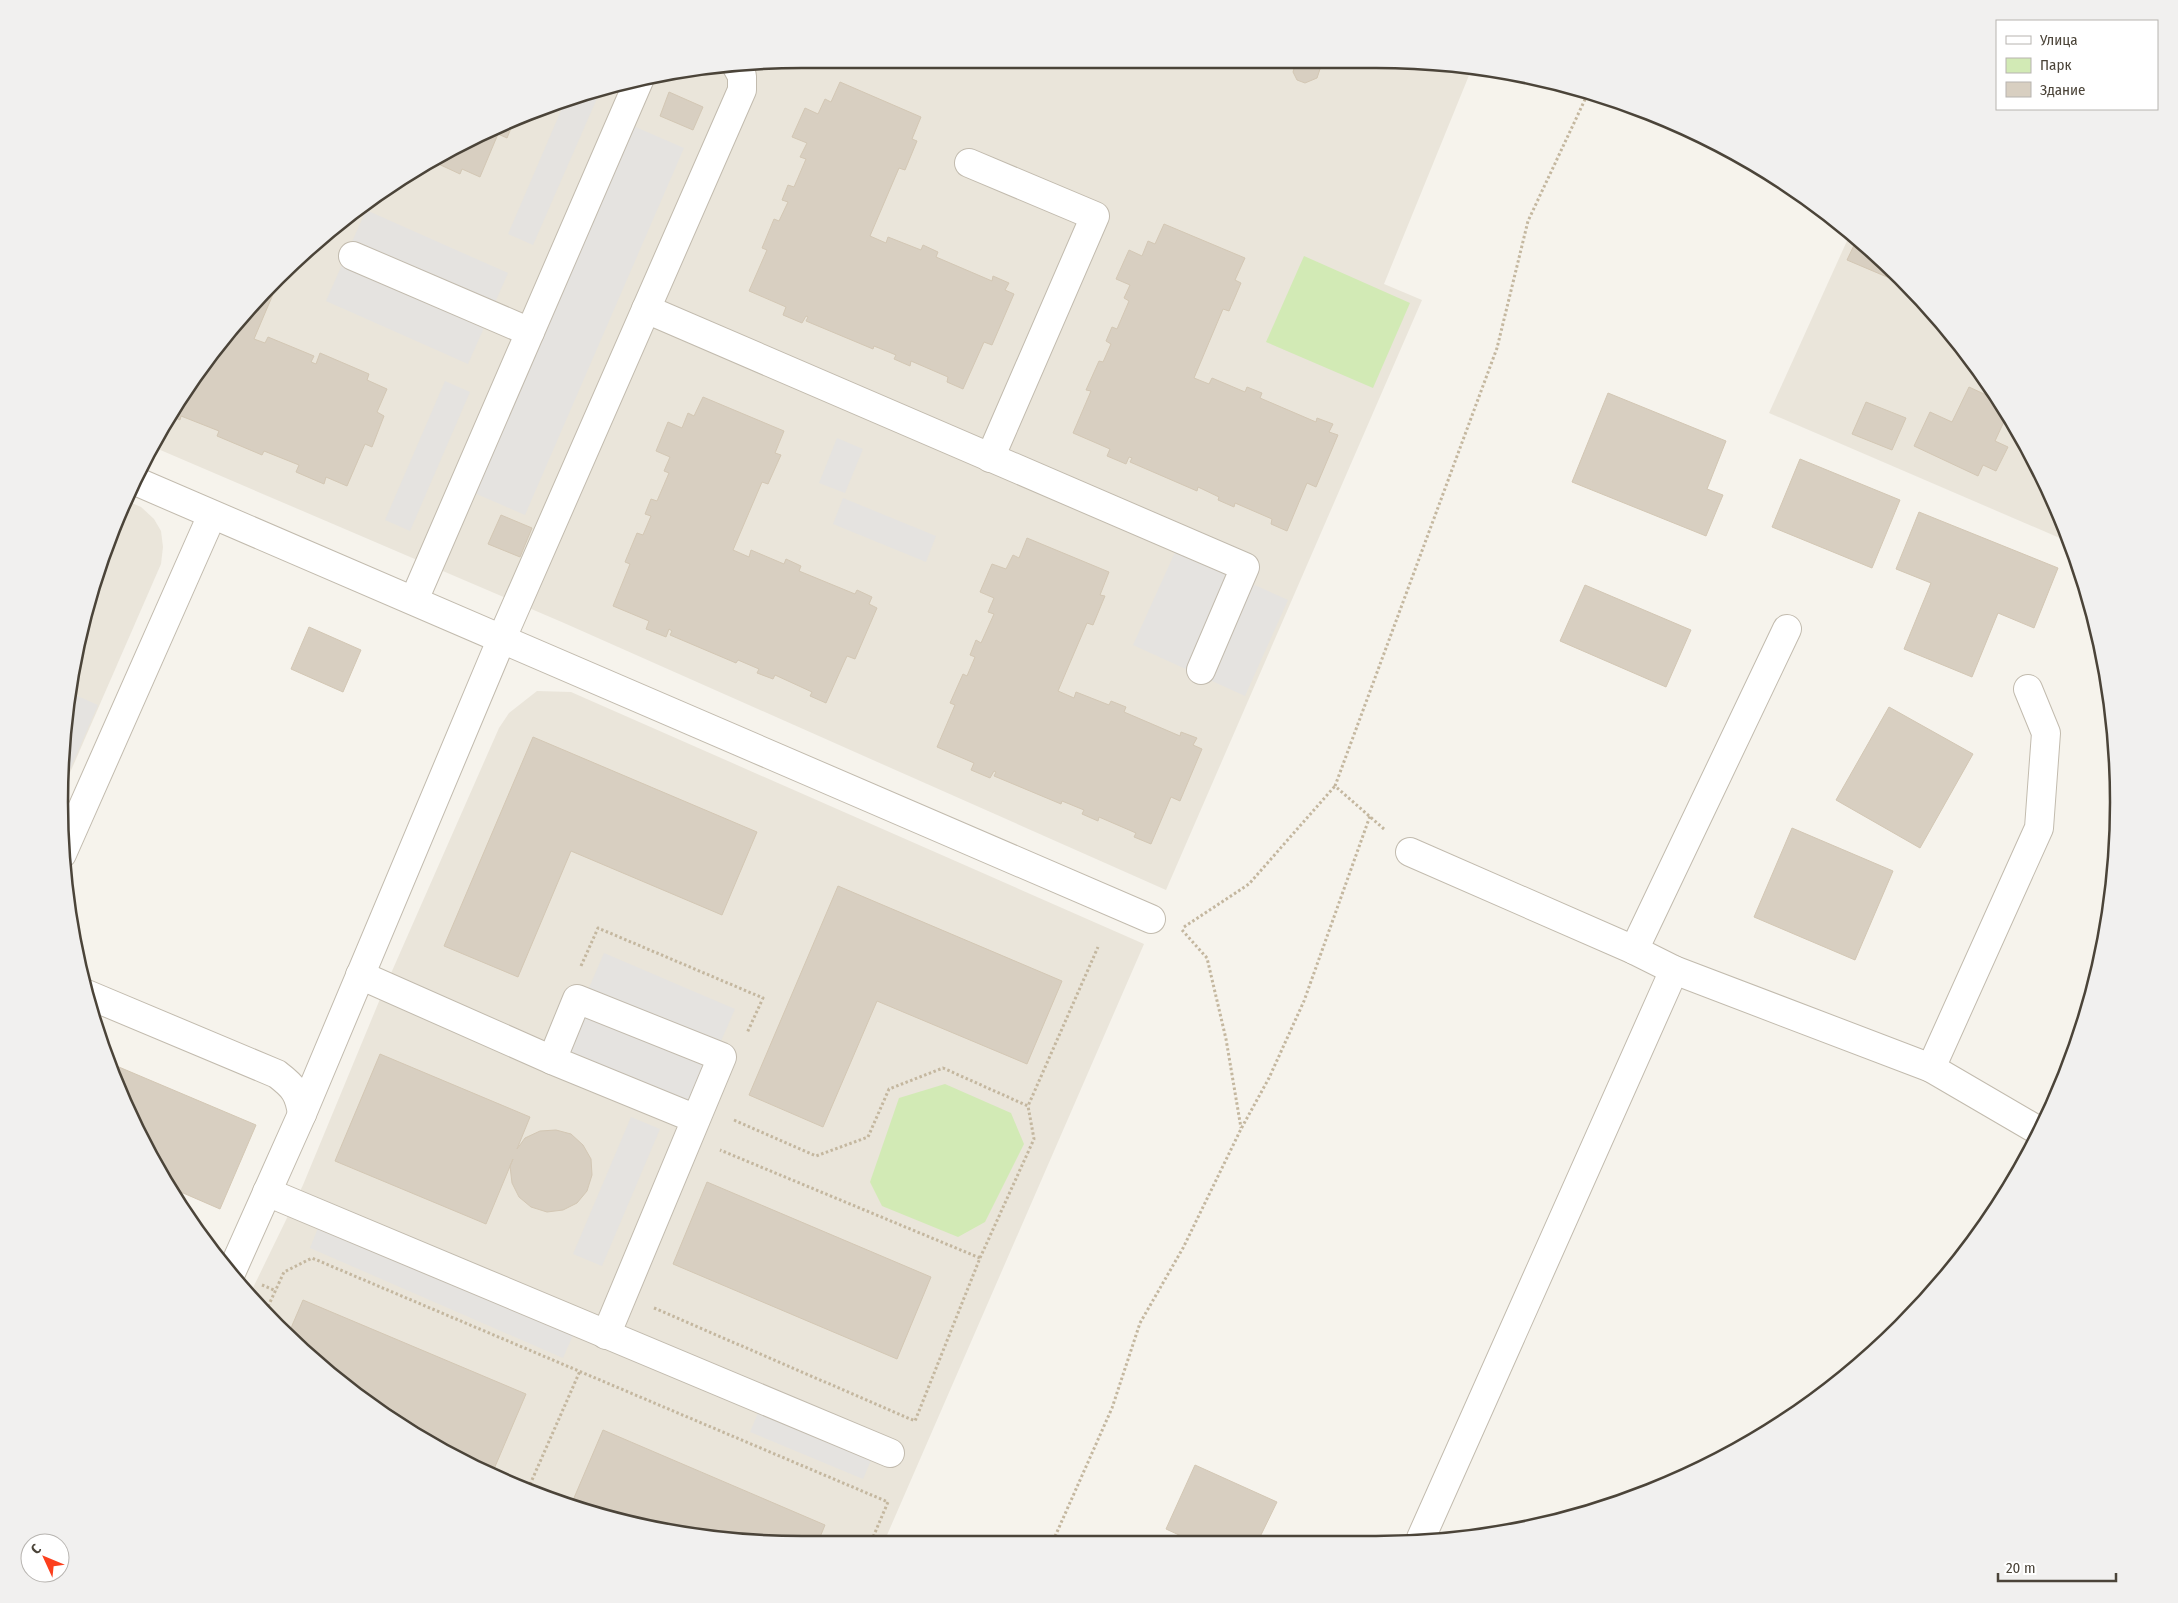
<svg xmlns="http://www.w3.org/2000/svg" width="2178" height="1603" font-family="'Fira Sans Condensed',sans-serif">
<style>
.residential{fill:#eae5da}
.green{fill:#d2eab5}
.parking{fill:#e5e3e0}
.building{fill:#d8cfc1;stroke:#d3c7b4}
.lines{fill:none;stroke-linecap:round;stroke-linejoin:round}
.minor-casing{stroke:#c2bbae;stroke-width:30}
.path{stroke:#c4b79f;stroke-width:3;stroke-dasharray:2.5 2.5;stroke-linecap:butt}
.minor{stroke:#fff;stroke-width:28}
.rim{fill:none;stroke:#4b4439;stroke-width:2.5}
</style>
<rect width="100%" height="100%" fill="#f6f3ec"/>
<g class="residential">
<path d="M1425,60L1472,68L1384,284L1422,300L1166,890L564,623L151,446L184,389L243,312L312,243L389,184L517,115L609,84L704,65Z"/>
<path d="M1851,232L1866,243L1966,349L2043,473L2069,542L1769,413Z"/>
<path d="M125,500L141,507L154,519L161,531L163,547L161,564L59,798L65,704L84,609Z"/>
<path d="M537,691L571,692L1144,944L884,1542L753,1543L609,1519L473,1468L389,1419L312,1360L250,1294L303,1185L385,987L499,728L509,713Z"/>
</g>
<g class="green">
<path d="M1304,256L1410,303L1373,388L1266,342Z"/>
<path d="M945,1084L1011,1113L1024,1144L985,1222L958,1237L882,1206L870,1182L899,1098Z"/>
</g>
<g class="parking">
<path d="M602,87L533,245L508,234L566,99Z"/>
<path d="M631,125L684,148L525,515L472,492Z"/>
<path d="M366,210L508,273L468,364L326,301Z"/>
<path d="M445,381L470,392L410,531L385,520Z"/>
<path d="M837,438L863,449L845,493L819,483Z"/>
<path d="M843,498L936,536L926,562L833,524Z"/>
<path d="M1176,550L1288,600L1245,696L1133,645Z"/>
<path d="M68,692L98,705L59,795L65,704Z"/>
<path d="M604,953L735,1009L692,1108L561,1053Z"/>
<path d="M631,1117L660,1129L602,1266L573,1254Z"/>
<path d="M320,1223L574,1333L563,1358L310,1248Z"/>
<path d="M760,1408L873,1456L863,1479L750,1432Z"/>
</g>
<g class="building">
<path d="M1296,61H1318L1320,69L1317,78L1305,83L1297,80L1293,72Z"/>
<path d="M840,82L921,117L912,139L917,141L905,170L899,168L870,236L886,243L888,237L921,250L923,245L938,252L936,257L992,281L993,276L1009,283L1005,290L1014,294L992,345L984,342L963,389L947,382L948,377L911,361L910,366L894,359L896,355L874,346L873,349L806,321L808,317L806,316L802,323L783,315L786,307L749,291L767,250L762,248L774,219L779,221L788,202L782,200L788,185L794,187L806,159L800,157L807,143L792,137L805,108L818,114L825,99L831,102Z"/>
<path d="M669,92L703,107L693,130L660,116Z"/>
<path d="M516,116L507,138L498,134L480,177L462,169L460,174L432,161Z"/>
<path d="M1164,224L1245,258L1235,280L1241,283L1229,311L1223,309L1194,378L1209,384L1212,378L1245,392L1247,387L1262,393L1260,398L1316,422L1317,418L1333,424L1329,432L1338,435L1316,487L1307,483L1287,531L1271,524L1272,519L1235,503L1234,507L1218,500L1219,497L1198,487L1197,491L1130,462L1132,458L1129,457L1126,464L1107,456L1110,449L1073,433L1091,391L1086,390L1099,361L1103,362L1111,344L1106,341L1112,327L1117,329L1129,301L1124,298L1130,285L1116,279L1129,250L1142,256L1148,241L1155,244Z"/>
<path d="M1858,237L1866,243L1906,285L1847,260Z"/>
<path d="M282,273L254,339L265,343L268,337L314,356L311,362L316,364L320,353L369,374L367,380L387,389L377,412L384,416L372,447L365,444L347,486L326,477L324,484L296,472L299,465L264,451L262,455L217,436L219,431L181,416L180,420L169,415L184,389L243,312Z"/>
<path d="M1969,387L1997,400L2007,415L1995,441L2008,447L1996,471L1983,465L1978,476L1914,446L1930,412L1952,422Z"/>
<path d="M1608,393L1726,441L1707,489L1723,495L1706,536L1572,482Z"/>
<path d="M703,397L784,431L775,453L781,455L768,484L762,482L733,550L749,557L751,550L784,564L786,559L801,566L799,571L855,594L857,590L872,597L869,604L877,608L855,659L847,656L826,703L810,696L812,692L775,675L773,679L757,673L759,669L738,660L736,663L670,635L672,631L669,629L666,637L646,629L649,621L613,606L630,564L625,562L637,533L643,535L651,516L645,514L651,499L657,501L669,473L664,471L670,457L656,451L668,422L682,428L688,413L694,416Z"/>
<path d="M1866,402L1906,418L1892,450L1852,434Z"/>
<path d="M1800,459L1900,500L1872,568L1772,527Z"/>
<path d="M1919,512L2058,568L2034,628L1998,613L1972,677L1904,649L1931,583L1896,569Z"/>
<path d="M501,515L532,528L520,557L488,544Z"/>
<path d="M1027,538L1109,572L1100,595L1105,596L1093,625L1087,623L1058,691L1074,698L1076,692L1109,705L1111,701L1126,707L1124,712L1180,736L1181,732L1197,738L1193,745L1202,749L1180,801L1171,797L1151,844L1134,837L1136,833L1099,817L1098,821L1082,814L1084,810L1062,801L1061,804L994,776L996,772L994,771L990,778L971,770L974,763L937,747L955,705L950,703L963,674L967,676L975,657L970,655L976,640L981,643L994,614L988,612L994,598L980,592L992,564L1006,569L1013,555L1019,558Z"/>
<path d="M1585,585L1691,630L1666,687L1560,641Z"/>
<path d="M309,627L361,650L343,692L291,669Z"/>
<path d="M1889,707L1973,754L1920,848L1836,800Z"/>
<path d="M533,737L757,832L722,915L571,851L518,977L444,946Z"/>
<path d="M1792,828L1893,871L1855,960L1754,917Z"/>
<path d="M838,886L1062,981L1027,1064L877,1001L823,1127L749,1095Z"/>
<path d="M380,1054L530,1117L517,1149L525,1138L540,1131L556,1130L571,1134L583,1145L591,1159L592,1175L587,1191L577,1203L563,1210L547,1212L531,1207L519,1197L512,1183L510,1166L513,1159L486,1224L335,1161Z"/>
<path d="M107,1062L256,1125L220,1209L167,1186L158,1173L115,1085Z"/>
<path d="M707,1182L931,1277L897,1359L673,1264Z"/>
<path d="M303,1300L526,1394L494,1469L425,1440L389,1419L312,1360L288,1335Z"/>
<path d="M603,1430L825,1525L818,1542L753,1543L609,1519L571,1505Z"/>
<path d="M1195,1465L1277,1502L1259,1539L1190,1540L1166,1529Z"/>
</g>
<g class="lines">
<defs>
<g id="minor">
<path d="M969,163L1095,216L990,458"/>
<path d="M353,256L530,332"/>
<path d="M646,309L1245,567L1201,670"/>
<path d="M133,480L1151,919"/>
<path d="M414,600L640,78"/>
<path d="M1410,852L1634,950L1674,970L1931,1068L2039,1131"/>
<path d="M62,854L212,515"/>
<path d="M1634,950L1787,629"/>
<path d="M360,975L552,1060"/>
<path d="M84,993L277,1074C294,1087 299,1093 302,1114"/>
<path d="M1931,1068L2039,828L2046,733L2028,689"/>
<path d="M267,1192L890,1453"/>
<path d="M231,1273L302,1114L502,638L742,90V76L736,65"/>
<path d="M606,1335L722,1057L577,999L552,1060L696,1119"/>
<path d="M1421,1538L1674,970"/>
</g>
</defs>
<use href="#minor" class="minor-casing"/>
<g class="path">
<path d="M1384,829L1335,786L1497,348L1528,221L1589,91"/>
<path d="M1184,927L1249,884L1335,786"/>
<path d="M1182,930L1207,958L1226,1039L1241,1128"/>
<path d="M581,966L598,928L763,998L747,1033"/>
<path d="M734,1120L816,1156L868,1137L889,1089L943,1068L1028,1106L1098,947"/>
<path d="M980,1258L1034,1139L1028,1106"/>
<path d="M262,1285L276,1291"/>
<path d="M654,1308L915,1421L980,1258L720,1150"/>
<path d="M266,1311L284,1272L312,1258L888,1502L871,1542"/>
<path d="M528,1489L580,1371"/>
<path d="M1053,1541L1112,1408L1140,1323L1183,1248L1241,1129L1269,1078L1304,1001L1370,816"/>
</g>
<use href="#minor" class="minor"/>
</g>
<path d="M0 0H2178V1603H0ZM802 68H1376A734 734 0 0 1 2110 802V802A734 734 0 0 1 1376 1536H802A734 734 0 0 1 68 802V802A734 734 0 0 1 802 68Z" fill="#f1f0ef" fill-rule="evenodd"/>
<path class="rim" d="M802 68H1376A734 734 0 0 1 2110 802V802A734 734 0 0 1 1376 1536H802A734 734 0 0 1 68 802V802A734 734 0 0 1 802 68Z"/>
<rect x="1996" y="20" width="162" height="90" fill="#ffffff" stroke="#b7b4b0"/>
<rect x="2006" y="36" width="25" height="8" fill="#ffffff" stroke="#b7b4b0"/>
<text x="2040" y="45" font-size="15" fill="#4b4439">Улица</text>
<rect x="2006" y="58" width="25" height="15" fill="#d2eab5" stroke="#b7b4b0"/>
<text x="2040" y="70" font-size="15" fill="#4b4439">Парк</text>
<rect x="2006" y="82" width="25" height="15" fill="#d8cfc1" stroke="#b7b4b0"/>
<text x="2040" y="95" font-size="15" fill="#4b4439">Здание</text>
<g transform="translate(45 1558) rotate(314)"><circle r="24" fill="#ffffff" stroke="#b7b4b0"/>
<path d="M0-4L9 19L0 12L-9 19Z" fill="#fc3f1d"/>
<text y="-8" font-size="14" font-weight="bold" text-anchor="middle" fill="#4b4439">С</text>
</g>
<path d="M1998 1573v8h118v-8" fill="none" stroke="#4b4439" stroke-width="2.5"/>
<text x="2006" y="1573" font-size="15" fill="#4b4439" stroke="#ffffff" stroke-width="4" paint-order="stroke">20 m</text>
</svg>
